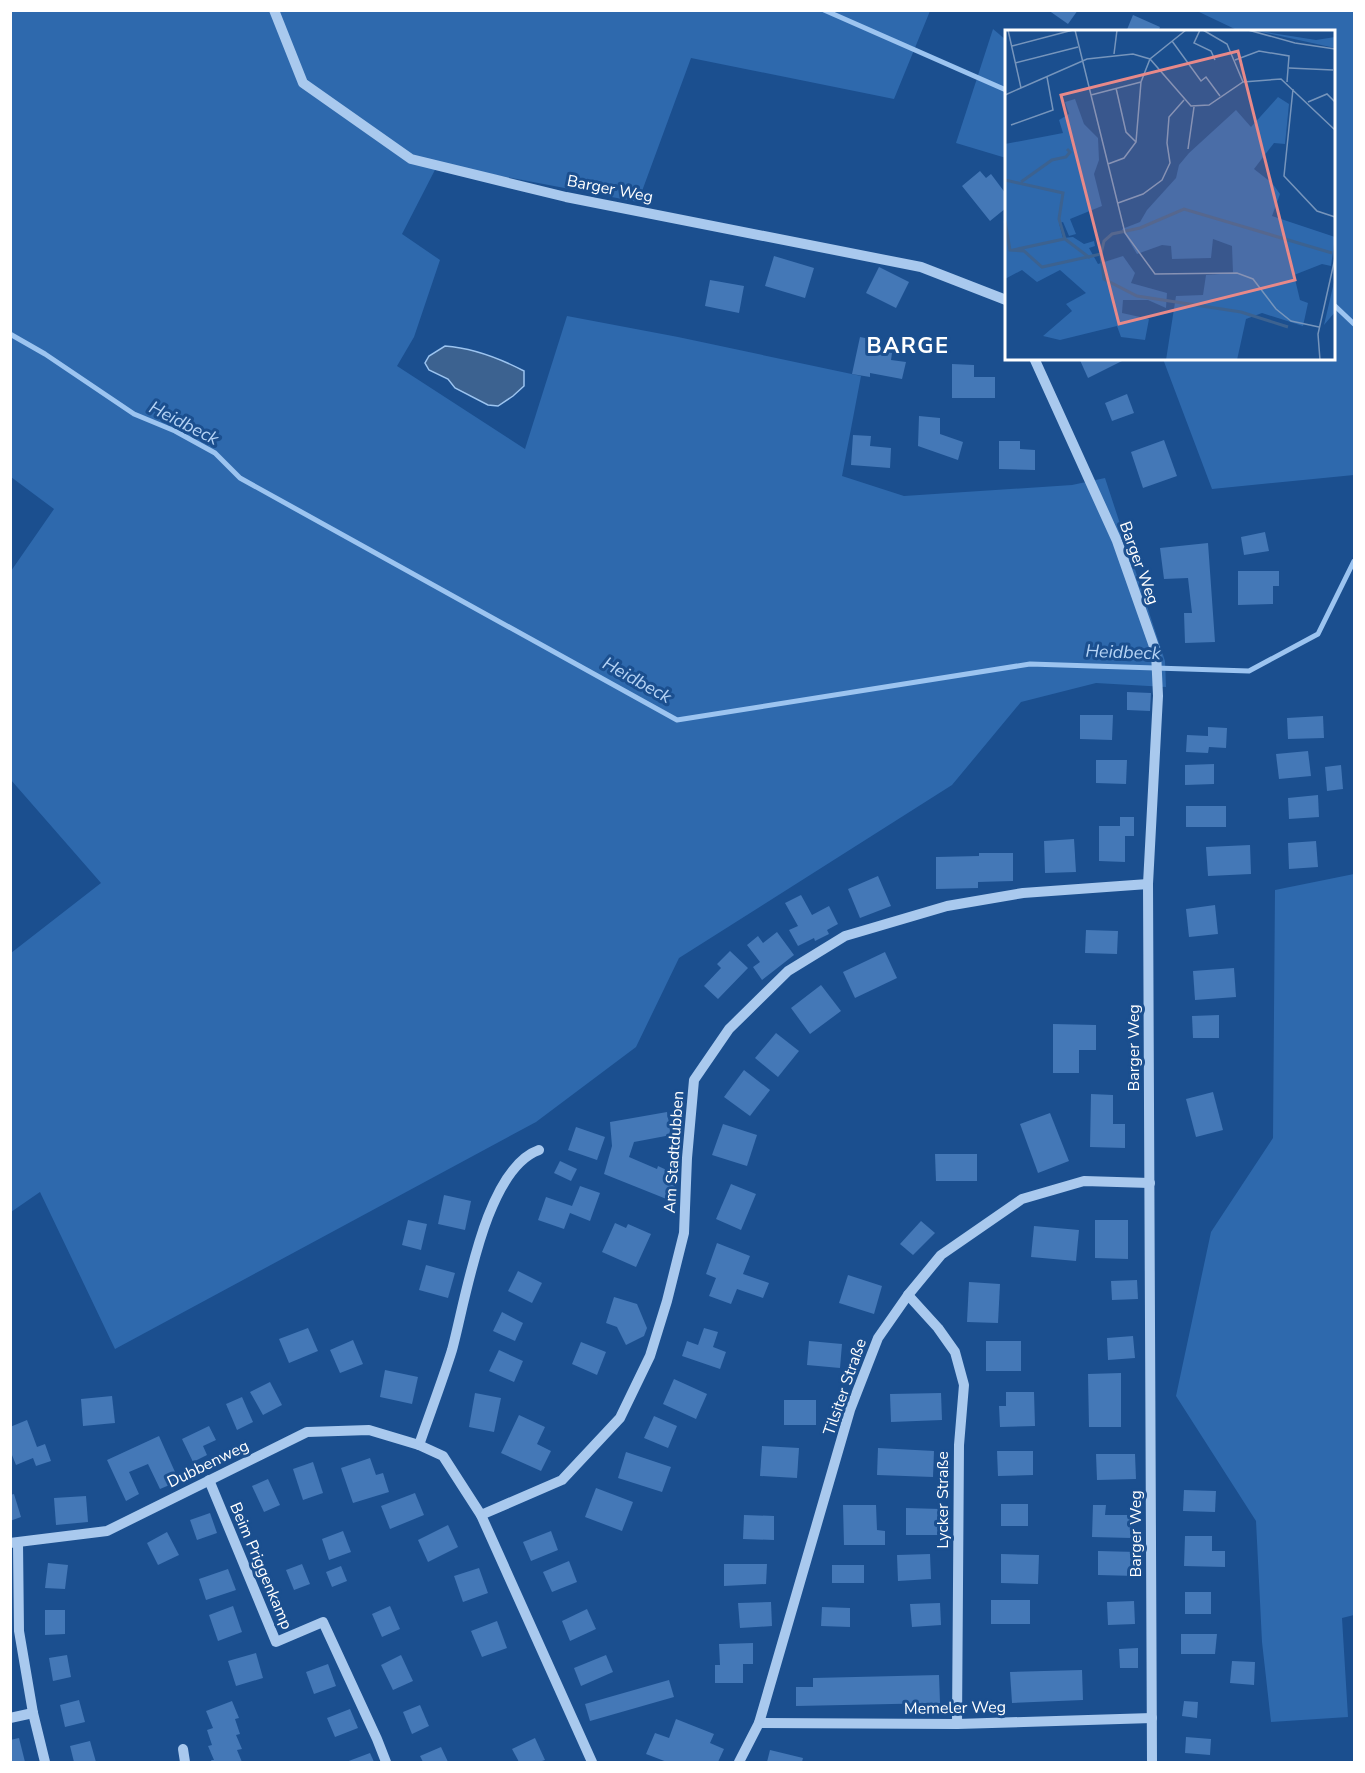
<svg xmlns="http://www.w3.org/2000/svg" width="1365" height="1773" font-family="'Nunito Sans',sans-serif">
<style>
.green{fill:#2e69ad}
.water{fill:#3c6290;stroke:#9cc4f0;stroke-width:1.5}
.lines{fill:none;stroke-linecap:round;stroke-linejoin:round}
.stream{stroke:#9cc4f0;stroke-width:5}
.building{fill:#4478b7}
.minor{stroke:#a9c9ee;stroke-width:10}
.labels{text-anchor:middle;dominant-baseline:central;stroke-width:6;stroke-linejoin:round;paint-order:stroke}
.street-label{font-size:16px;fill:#fff;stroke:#1b4f8f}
.water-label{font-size:18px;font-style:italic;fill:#b5d3f5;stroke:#1b4f8f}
.district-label{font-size:22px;font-weight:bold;letter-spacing:1.5px;fill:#fff;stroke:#1b4f8f}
.inset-river{fill:none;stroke:#3c6290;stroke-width:3}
.inset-road{fill:none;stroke:#7695bc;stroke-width:1.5}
.view{fill:#e88989;fill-opacity:0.15;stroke:#e88989;stroke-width:3}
.inset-edge{fill:none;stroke:#fff;stroke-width:3}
</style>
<rect width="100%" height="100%" fill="#1b4f8f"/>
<g class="green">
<path d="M11,11H930L894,99L691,58L638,202L438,164L402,234L440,260L414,337L397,366L525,449L567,316L678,337L861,376L842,476L904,496L1072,485L1105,478L1165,661L1166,687L1096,683L1021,702L952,785L679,958L636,1047L536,1122L115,1349L40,1192L11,1212V953L101,883L11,780V571L54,509L11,477Z"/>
<path d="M1197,11H1354V475L1212,489L1163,359L1334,358V32L1239,31Z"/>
<path d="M993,29L1006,40V158L956,143Z"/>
<path d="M1354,874V1615L1342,1618L1348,1717L1271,1722L1262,1642L1256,1521L1176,1396L1211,1232L1273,1138L1275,890Z"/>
</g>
<path class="water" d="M445,346C473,348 499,358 524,371V386L513,396L498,406L488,405L455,388L448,379L429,370L425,363L429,356Z"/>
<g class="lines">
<g class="stream">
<path d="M824,10L1006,90"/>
<path d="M1334,305L1354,324"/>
<path d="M10,334L45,354L134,414L175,431L215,453L240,478L677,720L1030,664L1249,671L1318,634L1354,561"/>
</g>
</g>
<g class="building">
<path d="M1048,10H1078L1068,24Z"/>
<path d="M1133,15L1160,27L1158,32H1126Z"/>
<path d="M980,171L986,178L991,174L1006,194V208L990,221L962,186Z"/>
<path d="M774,256L814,268L805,298L765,286Z"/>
<path d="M879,267L909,282L896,308L866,293Z"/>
<path d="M710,280L744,286L739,313L705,306Z"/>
<path d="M860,337L880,341L878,351L892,353L891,360L906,362L902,379L870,373V377L852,374Z"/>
<path d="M1079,358H1128L1088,378Z"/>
<path d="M952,364L974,365V377H995V398H952Z"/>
<path d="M1127,394L1134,413L1112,421L1105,403Z"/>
<path d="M919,416L940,418V434L963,442L958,460L918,446Z"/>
<path d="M853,435L871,436L870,446L891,448L890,468L851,465Z"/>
<path d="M1164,440L1177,476L1143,488L1131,452Z"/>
<path d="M999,441H1020V449L1035,450V470L999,469Z"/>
<path d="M1265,532L1269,551L1244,555L1241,537Z"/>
<path d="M1208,543L1215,642L1185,643L1184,613H1192L1188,578L1164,579L1160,548Z"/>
<path d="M1238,571H1279V586H1273V604L1238,605Z"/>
<path d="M1127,692L1151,693L1150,711L1127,710Z"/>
<path d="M1080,715H1113L1112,740L1080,739Z"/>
<path d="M1323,716L1324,738L1288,739L1287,718Z"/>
<path d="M1208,727L1227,728L1226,748L1209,747L1208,753L1186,752L1187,735L1208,736Z"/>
<path d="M1308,751L1311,776L1279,779L1276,754Z"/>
<path d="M1096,760H1127L1126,784L1096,783Z"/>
<path d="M1214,764V784L1185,785V765Z"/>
<path d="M1341,765L1343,789L1327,791L1325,767Z"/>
<path d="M1318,795L1319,817L1289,819L1288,798Z"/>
<rect x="1186" y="806" width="40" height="21"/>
<path d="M1120,817H1134V836H1125V862L1099,861V826H1120Z"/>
<path d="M1074,839L1076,872L1045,873L1044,841Z"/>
<path d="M1316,841L1318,867L1289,869L1288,843Z"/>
<path d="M1250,845L1251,874L1208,876L1206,847Z"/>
<path d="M979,853H1013V881L978,882V888L936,889V857L979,856Z"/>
<path d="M878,876L891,906L860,918L848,889Z"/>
<path d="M801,895L812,915L829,906L838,924L827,930L829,934L815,941L814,938L798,946L789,930L798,926L785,903Z"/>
<path d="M1215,905L1218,934L1189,937L1186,909Z"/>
<path d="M1086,930L1118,931L1117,954L1085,953Z"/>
<path d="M777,932L794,955L762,980L753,967L760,962L747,945L758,936L763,943Z"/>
<path d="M730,951L748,968L718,999L704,986L721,968L717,964Z"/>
<path d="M885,952L897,978L855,998L843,972Z"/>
<path d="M1234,968L1236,997L1195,1000L1193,971Z"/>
<path d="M821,985L841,1011L810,1034L791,1008Z"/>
<path d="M1219,1015V1038H1193L1192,1016Z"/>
<path d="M1053,1024L1096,1025V1050H1079V1073H1053Z"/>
<path d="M776,1033L799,1051L778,1077L755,1058Z"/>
<path d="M744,1070L770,1090L750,1116L724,1097Z"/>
<path d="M1213,1092L1223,1130L1196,1137L1186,1099Z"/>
<path d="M1091,1094L1113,1095V1124H1125V1148L1090,1147Z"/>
<path d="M667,1112L671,1135L634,1142L629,1157L657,1169L658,1166L673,1173L671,1176L678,1179L669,1200L604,1174L612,1146L610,1122Z"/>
<path d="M1050,1113L1069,1161L1038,1173L1020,1124Z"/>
<path d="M723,1124L757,1135L747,1166L712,1155Z"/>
<path d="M576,1127L605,1137L597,1160L568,1150Z"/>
<path d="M935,1154H977V1181H936Z"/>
<path d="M560,1161L577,1169L571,1181L554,1173Z"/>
<path d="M731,1184L756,1194L741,1230L716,1219Z"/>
<path d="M580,1186L600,1193L590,1221L570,1213L564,1229L538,1220L546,1197L572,1206Z"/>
<path d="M444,1195L471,1201L465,1230L438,1224Z"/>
<path d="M408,1220L427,1224L421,1250L402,1245Z"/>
<path d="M1095,1220H1128V1259L1095,1258Z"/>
<path d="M921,1221L935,1233L913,1255L900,1244Z"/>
<path d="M615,1223L626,1228L628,1224L651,1234L636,1267L602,1252Z"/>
<path d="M1034,1226L1079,1230L1076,1261L1031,1257Z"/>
<path d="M717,1243L750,1256L743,1274L769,1283L763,1298L737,1289L731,1304L709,1296L716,1278L706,1274Z"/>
<path d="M426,1265L455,1273L448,1298L419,1290Z"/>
<path d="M518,1271L542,1283L532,1303L508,1291Z"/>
<path d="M848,1275L882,1286L874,1314L839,1303Z"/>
<path d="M1137,1280L1138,1299L1112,1300L1111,1281Z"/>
<path d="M969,1282L1000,1284L998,1323L967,1322Z"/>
<path d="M614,1297L637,1304L647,1328L644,1336L626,1345L617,1327L606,1323Z"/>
<path d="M502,1312L523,1323L515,1341L493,1331Z"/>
<path d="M308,1328L318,1351L289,1363L279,1339Z"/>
<path d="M704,1328L718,1332L713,1347L726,1352L720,1369L682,1356L687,1341L698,1345Z"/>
<path d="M1133,1336L1135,1358L1108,1360L1107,1338Z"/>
<path d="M353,1340L363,1364L340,1373L330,1350Z"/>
<path d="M809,1341L842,1344L840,1368L807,1365Z"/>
<rect x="986" y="1341" width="35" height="30"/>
<path d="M581,1342L606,1352L597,1375L572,1364Z"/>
<path d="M499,1350L523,1361L514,1382L489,1371Z"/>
<path d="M385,1370L418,1377L412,1404L380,1397Z"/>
<path d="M1121,1373V1427H1089L1088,1374Z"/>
<path d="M674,1379L707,1394L696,1419L663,1404Z"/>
<path d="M270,1382L282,1405L263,1415L250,1392Z"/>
<path d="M1006,1392H1034L1035,1426L1000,1427L999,1406H1006Z"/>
<path d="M475,1393L501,1398L494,1432L469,1427Z"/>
<path d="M941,1393L942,1420L891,1422L890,1394Z"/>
<path d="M112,1396L115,1423L83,1426L81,1399Z"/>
<path d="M242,1397L253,1422L237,1430L226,1404Z"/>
<rect x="784" y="1400" width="32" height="25"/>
<path d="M519,1415L545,1427L537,1444L551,1451L541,1471L501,1453Z"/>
<path d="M654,1416L677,1426L668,1448L644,1438Z"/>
<path d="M27,1420L37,1447L45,1444L51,1461L36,1466L33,1458L16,1465L10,1450V1427Z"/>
<path d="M209,1426L216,1440L203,1446L207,1455L193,1462L182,1439Z"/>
<path d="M159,1436L179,1481L160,1489L148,1464L129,1472L139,1494L126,1501L107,1460Z"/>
<path d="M762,1446L799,1448L797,1478L760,1476Z"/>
<path d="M878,1448L934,1451L933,1477L877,1475Z"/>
<path d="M997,1451H1033V1475L998,1476Z"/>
<path d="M626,1452L671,1467L662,1492L618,1478Z"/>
<path d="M1096,1454H1135L1136,1479L1097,1480Z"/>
<path d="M370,1458L376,1475L383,1473L389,1492L353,1503L341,1468Z"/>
<path d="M313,1462L323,1493L303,1500L293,1469Z"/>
<path d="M268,1479L280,1505L264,1512L252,1486Z"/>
<path d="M596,1488L633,1502L622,1531L585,1517Z"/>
<path d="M1184,1490L1216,1491L1215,1512L1183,1511Z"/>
<path d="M415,1493L424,1515L390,1529L381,1506Z"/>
<path d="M14,1494L21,1517L10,1521V1495Z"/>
<path d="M86,1496L88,1522L56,1525L54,1498Z"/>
<rect x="1001" y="1504" width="27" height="22"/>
<path d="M843,1505H876L877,1530L885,1531V1545H844Z"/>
<path d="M1093,1505H1106L1105,1515H1131V1538L1092,1537Z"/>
<path d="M906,1508L940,1509V1535H906Z"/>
<path d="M210,1513L217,1533L197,1540L190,1520Z"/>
<path d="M744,1515L774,1516V1540L743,1539Z"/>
<path d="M448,1525L458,1547L428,1562L418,1540Z"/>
<path d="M343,1531L351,1552L329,1560L322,1539Z"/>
<path d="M551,1531L558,1550L531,1561L523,1542Z"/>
<path d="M167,1532L179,1555L158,1565L147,1543Z"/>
<path d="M1185,1536H1212V1551H1225V1567L1184,1566Z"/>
<path d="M1098,1551L1137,1552L1136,1576L1098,1575Z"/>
<path d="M930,1554L931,1579L898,1581L897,1555Z"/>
<path d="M1001,1554L1039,1555L1038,1584L1001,1583Z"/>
<path d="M569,1561L577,1582L552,1592L543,1572Z"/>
<path d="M48,1563L68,1565L65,1589L45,1588Z"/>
<path d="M302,1564L310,1584L294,1590L286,1570Z"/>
<path d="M724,1564H767L766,1584L724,1586Z"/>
<rect x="832" y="1565" width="32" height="18"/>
<path d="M341,1566L347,1581L332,1587L326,1572Z"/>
<path d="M479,1568L488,1593L463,1602L454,1576Z"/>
<path d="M228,1569L236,1590L206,1600L199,1579Z"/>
<rect x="1185" y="1592" width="26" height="22"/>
<rect x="991" y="1600" width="39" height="24"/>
<path d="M1134,1601L1135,1624L1108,1625L1107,1602Z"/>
<path d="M771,1602L772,1626L740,1628L738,1603Z"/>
<path d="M940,1603L941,1625L912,1627L910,1604Z"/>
<path d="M233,1606L242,1632L218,1641L209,1615Z"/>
<path d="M390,1606L400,1629L382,1637L372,1614Z"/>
<path d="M822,1607L850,1608V1627L821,1626Z"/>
<path d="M587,1609L596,1629L570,1641L562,1621Z"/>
<path d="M45,1610H65V1634L45,1635Z"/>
<path d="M497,1621L507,1648L482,1657L471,1631Z"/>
<path d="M1181,1634H1217L1215,1654H1181Z"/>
<path d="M753,1643V1664H743V1683H715V1665H720L719,1644Z"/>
<path d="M1138,1648V1668H1120L1119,1649Z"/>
<path d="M256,1653L263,1678L236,1686L228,1661Z"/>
<path d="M67,1655L71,1677L53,1681L49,1658Z"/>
<path d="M401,1655L413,1681L393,1690L381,1665Z"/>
<path d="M606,1655L613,1672L581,1686L574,1668Z"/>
<path d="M1232,1661L1255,1662L1254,1685L1230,1683Z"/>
<path d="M328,1664L336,1686L314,1694L306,1672Z"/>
<path d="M1082,1670L1083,1700L1012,1703L1010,1672Z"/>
<path d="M939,1675L940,1703L796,1706V1687H813V1678Z"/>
<path d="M669,1680L674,1697L590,1721L585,1704Z"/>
<path d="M79,1700L85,1722L65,1727L60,1705Z"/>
<path d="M232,1701L239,1718L235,1719L240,1734L236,1735L242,1749L237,1750L242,1762H212L211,1760H214L208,1746L212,1745L207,1730L213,1728L206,1711Z"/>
<path d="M1184,1701L1198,1702L1197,1718L1182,1716Z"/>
<path d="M420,1705L429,1726L412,1734L403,1712Z"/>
<path d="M350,1709L358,1728L335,1737L327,1718Z"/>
<path d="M676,1719L714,1734L710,1743L724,1749L718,1762H667L646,1754L655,1733L669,1738Z"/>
<path d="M1186,1737L1211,1739L1210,1755L1185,1753Z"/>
<path d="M19,1738L25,1762H10V1740Z"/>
<path d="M535,1738L545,1760L539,1762H519L512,1749Z"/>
<path d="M90,1741L96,1762H74L70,1746Z"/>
<path d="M441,1747L448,1762H423L420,1756Z"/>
<path d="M770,1750L803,1758L802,1762H767Z"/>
<path d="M370,1753L374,1762H346Z"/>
</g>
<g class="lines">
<g class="minor">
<path d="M274,10L303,83L411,159L566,197L921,267L1006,300"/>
<path d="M1034,358L1117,541L1156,652L1158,696L1148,884L1152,1762"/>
<path d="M908,1295L938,1328L955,1352L964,1385L959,1445L957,1724"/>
<path d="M419,1445C430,1413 442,1382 452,1350C466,1299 485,1169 539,1150"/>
<path d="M209,1480L276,1642L323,1622L377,1739L386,1762"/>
<path d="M481,1515L562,1480L620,1418L650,1356L667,1301L684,1233L687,1158L694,1080L729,1029L788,971L845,936L947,906L1023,893L1148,884"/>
<path d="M10,1543L107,1531L307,1432L369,1430L419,1445L443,1456L481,1515L592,1762"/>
<path d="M18,1543L19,1631L33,1713L45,1762"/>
<path d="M10,1718L33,1713"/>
<path d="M759,1723L957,1724L1152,1718"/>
<path d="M183,1749L185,1762"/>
<path d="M739,1762L759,1723L850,1410L878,1338L908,1295L941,1255L1022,1199L1084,1181L1150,1183"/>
</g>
</g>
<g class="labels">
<g class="street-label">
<text transform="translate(610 189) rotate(11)">Barger Weg</text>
<text transform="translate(1139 563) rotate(70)">Barger Weg</text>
<text transform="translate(1134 1048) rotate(-90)">Barger Weg</text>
<text transform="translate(674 1152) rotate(-86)">Am Stadtdubben</text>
<text transform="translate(845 1387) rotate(-71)">Tilsiter Straße</text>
<text transform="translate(208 1464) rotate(-26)">Dubbenweg</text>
<text transform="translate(943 1500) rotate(-90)">Lycker Straße</text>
<text transform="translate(1136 1534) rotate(-90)">Barger Weg</text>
<text transform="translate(261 1566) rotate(67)">Beim Priggenkamp</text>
<text transform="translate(955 1708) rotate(-1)">Memeler Weg</text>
</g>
<g class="water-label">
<text transform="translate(184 423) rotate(27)">Heidbeck</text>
<text transform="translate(1123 652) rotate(2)">Heidbeck</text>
<text transform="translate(637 680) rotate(29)">Heidbeck</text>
</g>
<g class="district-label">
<text x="908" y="346">BARGE</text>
</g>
</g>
<g transform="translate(1005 30)">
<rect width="330" height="330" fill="#1b4f8f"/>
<path d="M248,0L311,10L330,7V18ZM273,67L284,74L280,114L269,113L249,139L267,153L275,164L267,186L330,207L326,236L317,234L289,245L295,270L303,273L298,296L257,283L241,289L232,330H161L171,266L198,265L201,245L228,243L227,216L208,209L206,228L167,229L166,216L157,215L132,224L117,199L135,192L142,180L171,148L174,135L184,123L231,80L246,97ZM70,69L79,94L93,108L94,130L89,144L97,176L65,189L71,204L64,206L58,192L54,193L58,208L68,207L79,214L89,211L90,216L84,218L93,234L118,226L130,243L126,253L162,263L161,278L143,270H118L117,283L144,289L140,310L116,307L112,296L55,310L38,306L67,281L61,274L81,263L55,240L32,252L17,240L0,249V114L58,103L54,90L64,84L60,72ZM330,248V282L319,295Z" fill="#2e69ad"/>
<path class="inset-river" d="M0,150L58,163L54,189L60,209L85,228M16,152L47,130L61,127L65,122L62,119M0,191L5,220L19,221L37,237L96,224L99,211L107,204L135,198L179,179L327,223M8,220L59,209M96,226L99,249L132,266L236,282L283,297"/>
<path class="inset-road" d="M3,0L16,58M70,0L120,203L150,244L232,243L248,249L271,279L286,291L314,297M195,0L189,13L206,21L210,30M198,0L222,14L238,52M243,0L290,13L330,19M167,11L196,51L201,47L215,66M7,16L68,0M109,24L112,0M230,30L254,21L284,26L282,52M10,33L73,17M284,38L328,40M111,58L121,102L131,112M288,59L279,146L312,181L330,187M0,65L82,29L128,24L145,29L186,76L204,75L238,52L276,49L330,100M86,65L136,52M303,72L322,64L330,72M6,95L48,80L42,47M183,119L189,77M103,134L119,128L131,112L136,52L145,29L181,0M113,173L138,164L157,150L165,133L162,113L164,87L179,70M315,330L313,304L330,228"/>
<path class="view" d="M233,21L290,250L114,294L56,65Z"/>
<rect width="330" height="330" class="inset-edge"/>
</g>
<rect width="1365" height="1773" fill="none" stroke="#ffffff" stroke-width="24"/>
</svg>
